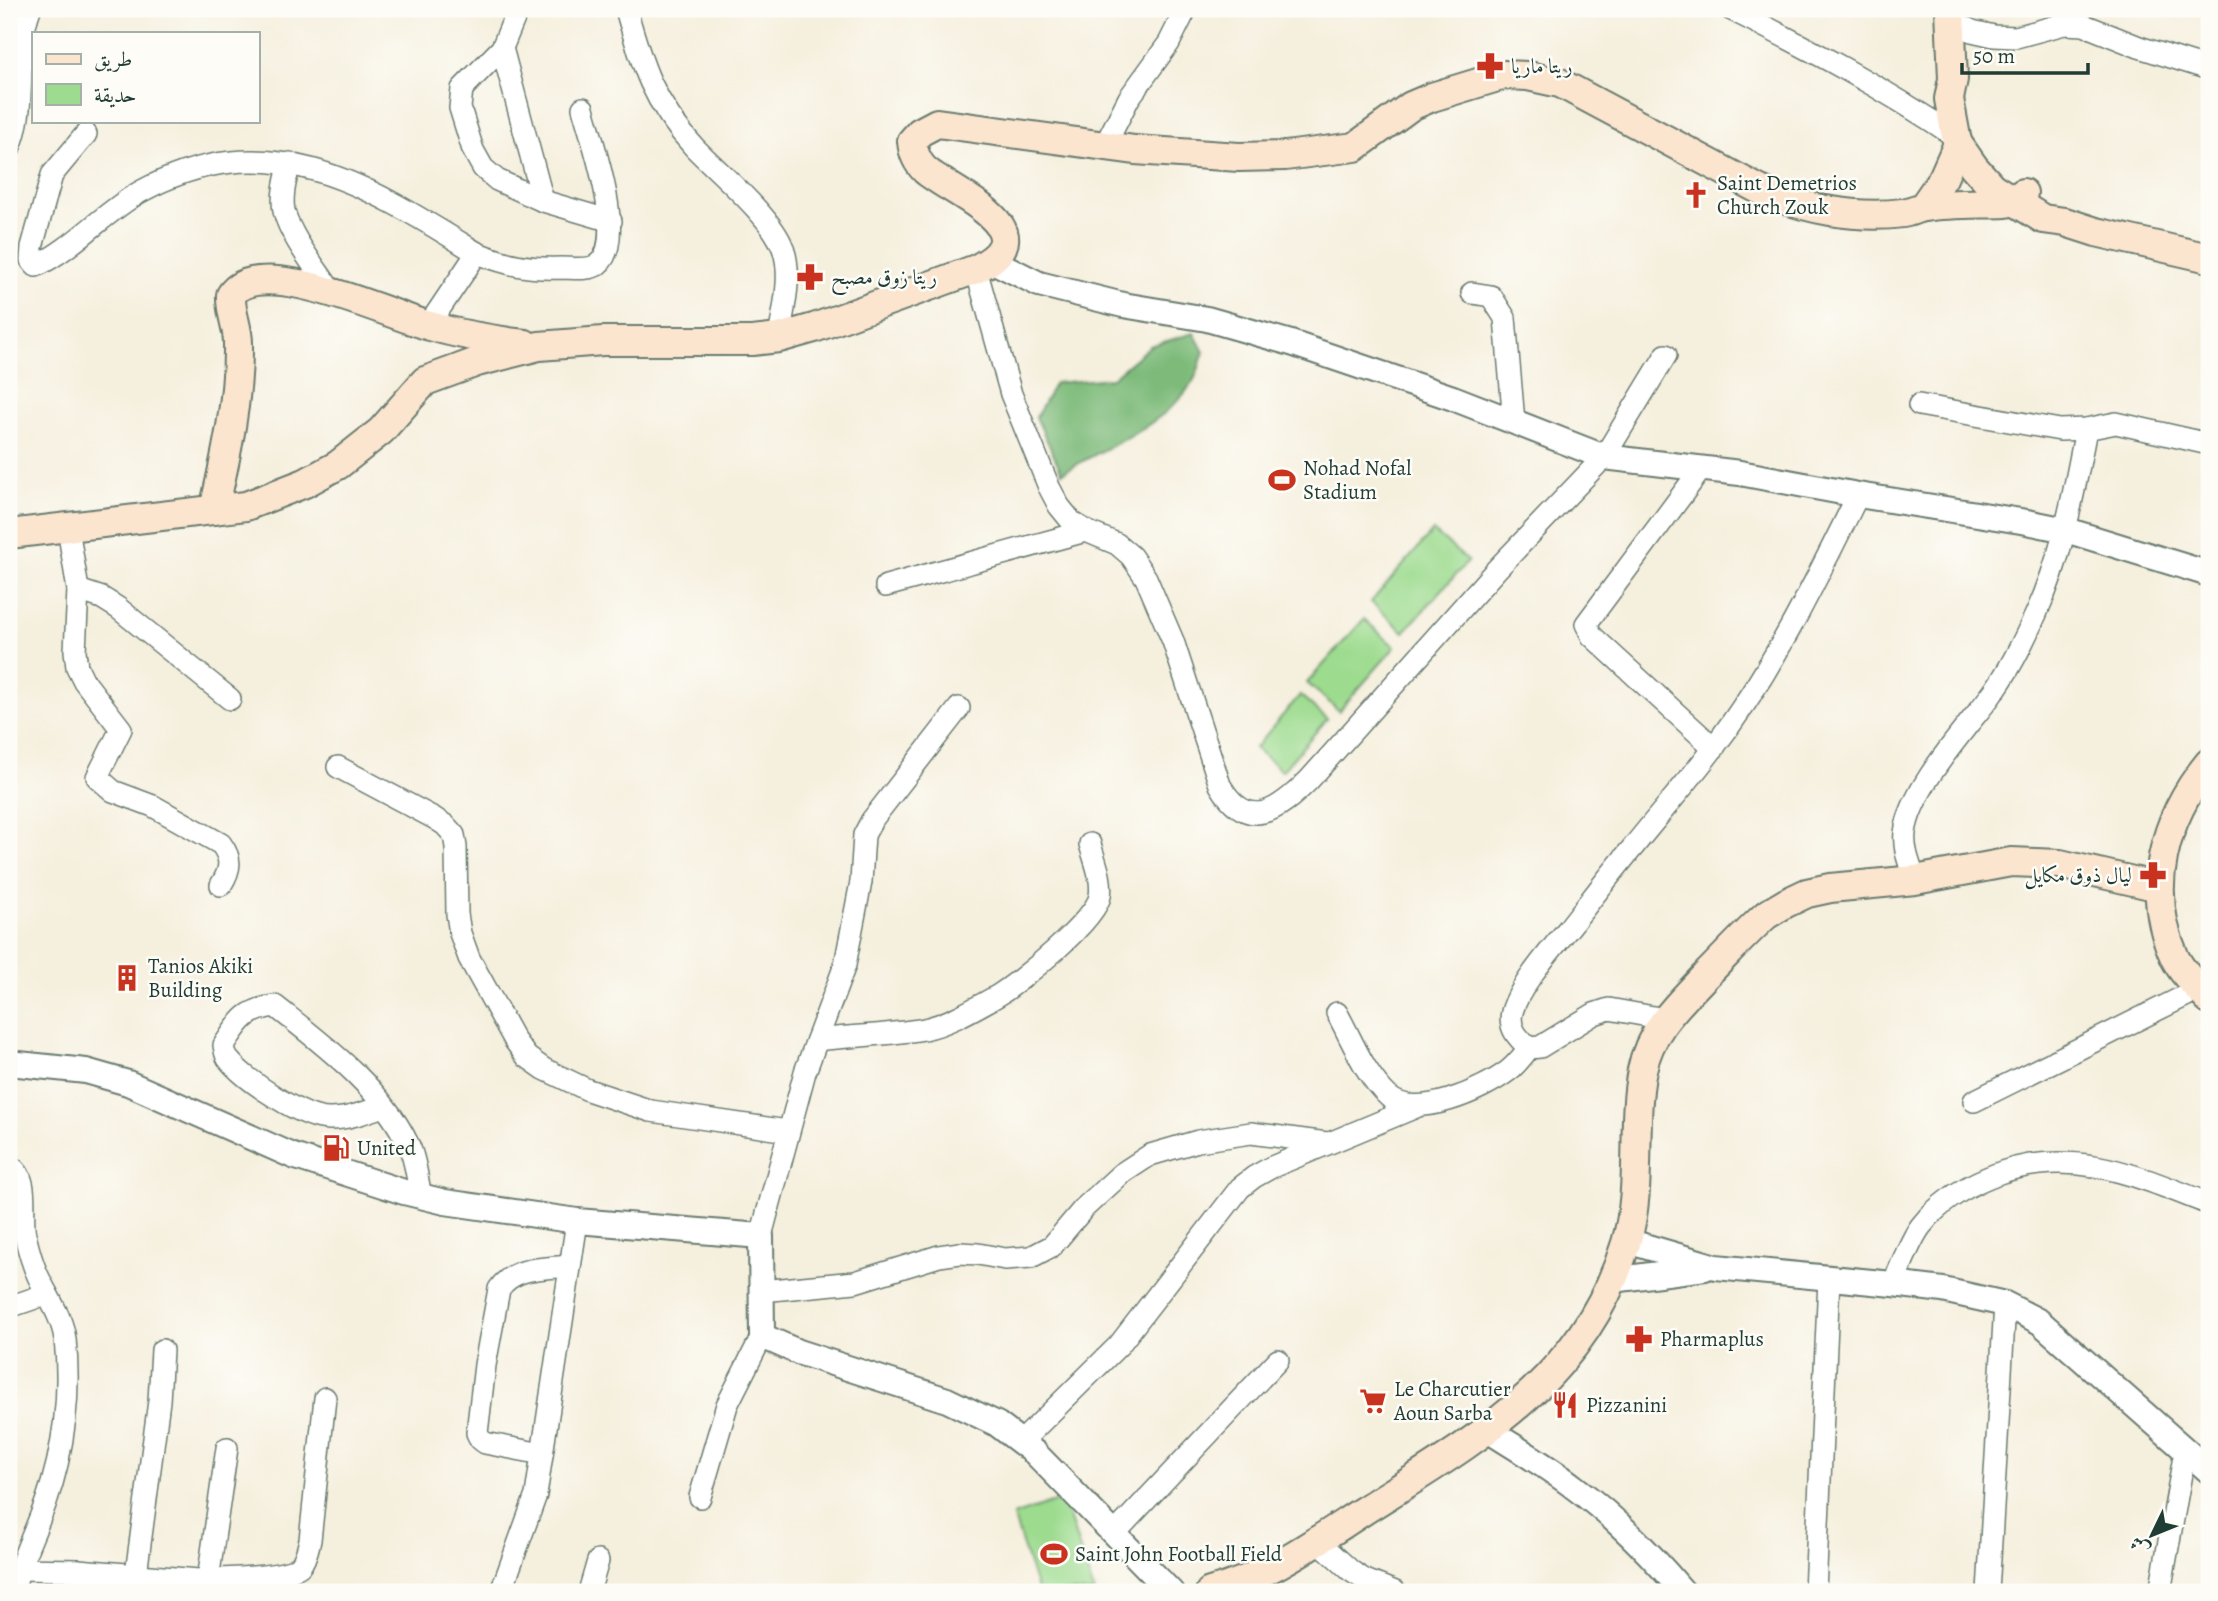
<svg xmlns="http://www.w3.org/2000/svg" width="2218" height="1601" font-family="Alegreya,Amiri,serif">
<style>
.green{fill:#9ddb8f;stroke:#5e8c62;stroke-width:2}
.forest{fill:#7ebb7a;stroke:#4e7c57;stroke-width:2}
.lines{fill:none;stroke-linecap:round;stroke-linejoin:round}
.minor-casing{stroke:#6a7b6f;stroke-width:24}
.tertiary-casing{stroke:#6a7b6f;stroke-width:28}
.secondary-casing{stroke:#6a7b6f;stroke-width:32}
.minor{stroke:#fff;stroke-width:21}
.tertiary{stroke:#fff;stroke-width:24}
.secondary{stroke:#fce5cf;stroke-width:28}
.labels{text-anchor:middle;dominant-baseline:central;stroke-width:5;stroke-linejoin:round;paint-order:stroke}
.poi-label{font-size:21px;fill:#1f3d34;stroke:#fdfcf7;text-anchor:start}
</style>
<rect width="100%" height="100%" fill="#fdfcf7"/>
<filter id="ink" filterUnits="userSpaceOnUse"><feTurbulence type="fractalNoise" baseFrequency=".0143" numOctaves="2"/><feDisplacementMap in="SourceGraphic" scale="14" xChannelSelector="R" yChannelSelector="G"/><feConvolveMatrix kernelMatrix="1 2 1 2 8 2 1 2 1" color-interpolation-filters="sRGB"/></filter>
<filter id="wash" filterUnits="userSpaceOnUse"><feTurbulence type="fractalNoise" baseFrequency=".00686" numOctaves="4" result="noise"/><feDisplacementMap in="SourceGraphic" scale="28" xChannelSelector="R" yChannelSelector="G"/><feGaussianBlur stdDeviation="1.57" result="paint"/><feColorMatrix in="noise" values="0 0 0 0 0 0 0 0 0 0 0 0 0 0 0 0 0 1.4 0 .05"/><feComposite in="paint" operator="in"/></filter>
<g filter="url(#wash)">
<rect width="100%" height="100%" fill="#f5efdd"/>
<g class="green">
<path d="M1433,531L1468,561L1404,632L1371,602Z"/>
<path d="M1364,619L1395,647L1339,711L1307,683Z"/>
<path d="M1300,695L1327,719L1282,771L1255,748Z"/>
<path d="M1063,1499L1094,1592H1038L1013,1516Z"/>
</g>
<path class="forest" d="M1194,333L1204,352C1200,362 1198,374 1192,383C1163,428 1105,446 1062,473L1036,417L1055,383L1112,378L1150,346Z"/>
</g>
<g filter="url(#ink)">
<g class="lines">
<defs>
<g id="minor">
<path d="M518,9L502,48L462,89L460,108L473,150L483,168L497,180L543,201L611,221"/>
<path d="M626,9C642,66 653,102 694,147C718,172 772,217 783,248C793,276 783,310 779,338"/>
<path d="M1730,9C1808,48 1884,88 1956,137"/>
<path d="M1950,20L1972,31L1994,36L2016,37L2064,24L2084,25L2139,47L2209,69"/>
<path d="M502,48L543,201"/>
<path d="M86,134L52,175L32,247L31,260L36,266C74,248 103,213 140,192C269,121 367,185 477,253L428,326"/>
<path d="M1104,147L1129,98L1169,43L1186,9"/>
<path d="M9,149C29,105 13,54 30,9"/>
<path d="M290,163C286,178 281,196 284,211C291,238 316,268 331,291"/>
<path d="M477,253C509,265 526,269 561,268C572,268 590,271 598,264C628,241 591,138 583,108"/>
<path d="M976,269L1011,394L1049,487L1059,506L1072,522L1086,531L1117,544L1131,556L1146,578L1173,641L1220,785C1248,833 1278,811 1309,780L1496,570L1604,457L1666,355"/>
<path d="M1472,293L1491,296L1505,318L1514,422"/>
<path d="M1919,405L2060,430L2086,429L2116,423L2209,444"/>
<path d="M1702,468L1586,624L1592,636L1714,748"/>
<path d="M68,528L78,590L75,651L77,667L84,681L121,729L97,777L113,791L153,806L221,844C232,859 231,869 221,885"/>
<path d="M886,586L1086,531"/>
<path d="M78,590L102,598L118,608L230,699"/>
<path d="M338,767L434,818L445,825L454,835L456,847L457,914L460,933L469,958L515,1041L527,1057L544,1069L588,1090L651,1111L788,1131"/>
<path d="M1915,880C1910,865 1903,849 1905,833C1910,790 1963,732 1989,698C2009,672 2022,644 2036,614C2063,555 2074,492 2086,429"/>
<path d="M1337,1013C1352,1040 1365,1075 1388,1096C1415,1121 1483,1090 1508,1071C1516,1065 1523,1056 1529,1048"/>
<path d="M1665,1019L1609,1009L1594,1014L1540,1047L1529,1048C1518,1038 1508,1028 1512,1012C1519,986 1551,950 1568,929C1590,901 1611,873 1634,846C1660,813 1689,781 1714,747C1773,670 1815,582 1858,495"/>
<path d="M817,1040C852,1036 889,1035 924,1029C949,1024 975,1008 997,996C1019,983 1096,920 1100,896C1103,879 1094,859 1090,844"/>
<path d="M1974,1101L2199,989"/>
<path d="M383,1106C366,1112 348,1119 330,1119C304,1120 245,1080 229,1060C225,1056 225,1050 224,1045C240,1021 245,1010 275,1006C324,1045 381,1087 408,1144C416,1159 417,1180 421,1196"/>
<path d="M9,1166C32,1177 20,1214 25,1235C28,1248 32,1263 38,1276C47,1296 62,1316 65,1339C71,1393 64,1451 46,1502C35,1533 20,1560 13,1592"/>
<path d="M761,1236L805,1072L845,965L861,882L864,835L872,820L959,708"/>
<path d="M1893,1284C1902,1265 1909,1242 1921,1226C1939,1203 1962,1188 1989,1177C2067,1144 2136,1175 2209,1204"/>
<path d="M761,1291L855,1282L939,1256L960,1253L978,1254L1005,1259L1031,1257L1052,1246L1084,1208L1121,1174L1150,1155L1198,1141L1251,1133L1327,1143"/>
<path d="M9,1307L47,1294"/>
<path d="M1022,1441L1119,1345L1240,1188L1254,1177L1272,1167L1416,1107"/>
<path d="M542,1454L485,1443L480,1439L477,1433L485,1365L499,1289C514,1266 544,1269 569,1266"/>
<path d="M700,1497L727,1405L762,1336"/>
<path d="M1114,1534L1278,1360"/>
<path d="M1317,1540L1351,1571L1365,1580L1395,1592"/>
<path d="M18,1569L78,1570L199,1580L197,1592"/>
<path d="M136,1574L159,1401L162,1350"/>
<path d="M199,1580C220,1579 286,1578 300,1566C306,1559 308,1548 310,1540L325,1398"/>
<path d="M208,1580L227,1448"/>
<path d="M76,1592L78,1570"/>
<path d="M506,1592L503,1586L536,1495L577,1221"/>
<path d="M589,1592L598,1561"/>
<path d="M1815,1592L1829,1279"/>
<path d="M1988,1592L2005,1304"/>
<path d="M2160,1592L2185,1451"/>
</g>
<g id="tertiary">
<path d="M993,261L1039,284L1123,305L1207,319L1291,343L1453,398L1604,457L1740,473L1858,495L2027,522L2066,530L2209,574"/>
<path d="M9,1063L86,1071L128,1083L293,1156L404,1192L445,1202L577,1221L761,1236L762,1336L798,1352L947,1400L997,1424L1035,1453L1171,1592"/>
<path d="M1627,1241L1716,1267L1893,1284L1943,1290L2005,1304L2040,1322L2209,1471"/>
<path d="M1613,1280L1705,1268"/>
<path d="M1488,1430C1517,1449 1547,1466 1574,1487C1615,1517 1651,1554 1683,1592"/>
</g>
<g id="secondary">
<path d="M1950,9L1953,79L1949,99L1956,137L1958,144L1974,167L1992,187L2043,219L2065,222L2096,232L2209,258"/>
<path d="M1923,207L1943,178L1958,144"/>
<path d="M214,510C226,456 239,399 238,343C238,327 230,312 231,295C258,252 391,316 430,326C461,335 493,340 525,344"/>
<path d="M9,534L246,506L305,483L338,465L381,431L425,381L477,362L539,346L603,341H752L779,338L814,328L976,269C1052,231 953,194 925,170C917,162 913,153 912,141L920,132L937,123L1135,150L1239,157L1285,156L1355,147L1411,106L1432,97L1504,75L1528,76L1560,83L1760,190C1803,209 1856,219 1903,213C1910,212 1917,208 1924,207C1950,203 1979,204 2006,203L2014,201L2023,193"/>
<path d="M2209,763C2163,819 2144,891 2175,958C2183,974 2198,988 2209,1000"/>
<path d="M1210,1592C1265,1578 1315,1542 1363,1511C1477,1439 1585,1380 1626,1243C1643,1187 1631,1126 1642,1070C1650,1029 1679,1004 1706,975C1726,955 1745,934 1766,915L1786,903L1807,893L1830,888L1915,880L2011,862L2060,864L2159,887"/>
</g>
</defs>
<use href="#minor" class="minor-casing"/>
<use href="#tertiary" class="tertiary-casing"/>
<use href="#secondary" class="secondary-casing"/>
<use href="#minor" class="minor"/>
<use href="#tertiary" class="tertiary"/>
<use href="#secondary" class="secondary"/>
</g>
</g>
<defs>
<symbol id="pharmacy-bare" viewBox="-9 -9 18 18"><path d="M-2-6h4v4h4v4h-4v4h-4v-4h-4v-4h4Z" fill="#c8321e" stroke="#fdfcf7" stroke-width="2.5" paint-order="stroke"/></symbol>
<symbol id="church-bare" viewBox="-9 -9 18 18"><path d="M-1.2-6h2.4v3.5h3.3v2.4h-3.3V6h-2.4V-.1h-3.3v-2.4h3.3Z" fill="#c8321e" stroke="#fdfcf7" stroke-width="2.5" paint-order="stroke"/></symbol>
<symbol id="stadium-bare" viewBox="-9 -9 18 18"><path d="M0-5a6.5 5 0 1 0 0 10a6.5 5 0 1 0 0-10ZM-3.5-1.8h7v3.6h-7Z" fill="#c8321e" stroke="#fdfcf7" stroke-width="2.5" paint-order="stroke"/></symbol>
<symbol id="building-bare" viewBox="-9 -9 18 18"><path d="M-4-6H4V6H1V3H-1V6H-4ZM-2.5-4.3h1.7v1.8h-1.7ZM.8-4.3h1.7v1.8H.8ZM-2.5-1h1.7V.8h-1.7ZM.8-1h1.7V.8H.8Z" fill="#c8321e" stroke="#fdfcf7" stroke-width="2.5" paint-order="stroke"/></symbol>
<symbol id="fuel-bare" viewBox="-9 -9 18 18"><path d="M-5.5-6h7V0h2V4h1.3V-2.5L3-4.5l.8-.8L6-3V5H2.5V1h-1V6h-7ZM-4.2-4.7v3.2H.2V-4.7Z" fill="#c8321e" stroke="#fdfcf7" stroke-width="2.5" paint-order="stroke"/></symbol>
<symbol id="supermarket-bare" viewBox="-9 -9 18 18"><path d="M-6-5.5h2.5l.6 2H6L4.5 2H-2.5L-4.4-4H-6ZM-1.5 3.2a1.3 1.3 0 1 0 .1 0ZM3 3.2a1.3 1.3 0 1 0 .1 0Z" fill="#c8321e" stroke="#fdfcf7" stroke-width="2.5" paint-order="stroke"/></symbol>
<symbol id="restaurant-bare" viewBox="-9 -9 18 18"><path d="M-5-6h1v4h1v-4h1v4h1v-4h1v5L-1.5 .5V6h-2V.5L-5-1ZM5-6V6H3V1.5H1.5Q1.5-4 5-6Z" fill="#c8321e" stroke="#fdfcf7" stroke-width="2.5" paint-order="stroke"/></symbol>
</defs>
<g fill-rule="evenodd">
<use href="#pharmacy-bare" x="1471" y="47" width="38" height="38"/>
<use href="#church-bare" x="1677" y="176" width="38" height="38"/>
<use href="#pharmacy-bare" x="791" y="258" width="38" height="38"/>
<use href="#stadium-bare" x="1263" y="461" width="38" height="38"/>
<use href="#pharmacy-bare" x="2134" y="856" width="38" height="38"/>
<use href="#building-bare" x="108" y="959" width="38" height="38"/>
<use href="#fuel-bare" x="317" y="1129" width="38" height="38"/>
<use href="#pharmacy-bare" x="1620" y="1320" width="38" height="38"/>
<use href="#supermarket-bare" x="1354" y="1382" width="38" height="38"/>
<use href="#restaurant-bare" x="1546" y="1386" width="38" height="38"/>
<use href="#stadium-bare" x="1035" y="1535" width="38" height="38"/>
</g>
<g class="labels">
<g class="poi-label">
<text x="1511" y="66">ريتا ماريا</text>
<text x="1717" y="183">Saint Demetrios<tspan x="1717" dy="24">Church Zouk</tspan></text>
<text x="831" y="277">ريتا زوق مصبح</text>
<text x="1303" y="468">Nohad Nofal<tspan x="1303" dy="24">Stadium</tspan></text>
<text x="2132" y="875" text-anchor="end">ليال ذوق مكايل</text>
<text x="148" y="966">Tanios Akiki<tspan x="148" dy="24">Building</tspan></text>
<text x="357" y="1148">United</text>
<text x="1660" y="1339">Pharmaplus</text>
<text x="1394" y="1389">Le Charcutier<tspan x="1394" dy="24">Aoun Sarba</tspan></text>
<text x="1586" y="1405">Pizzanini</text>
<text x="1075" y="1554">Saint John Football Field</text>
</g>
</g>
<rect width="2218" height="1601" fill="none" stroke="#fdfcf7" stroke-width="35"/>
<rect x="32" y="32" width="228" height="91" fill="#fdfcf7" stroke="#a4b0a9" stroke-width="2"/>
<rect x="46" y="54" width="35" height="10" fill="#fce5cf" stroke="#a4b0a9" stroke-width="2"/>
<text x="94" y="66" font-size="21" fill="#1f3d34">طريق</text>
<rect x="46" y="84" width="35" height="21" fill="#9ddb8f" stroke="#a4b0a9" stroke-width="2"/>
<text x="94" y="102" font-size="21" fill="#1f3d34">حديقة</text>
<g transform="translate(2152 1535) rotate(227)" stroke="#fdfcf7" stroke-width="5" paint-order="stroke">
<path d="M0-5L12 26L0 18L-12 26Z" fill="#1f3d34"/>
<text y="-10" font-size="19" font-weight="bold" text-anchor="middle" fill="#1f3d34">ش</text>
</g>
<path d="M1962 63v10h126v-10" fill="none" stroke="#1f3d34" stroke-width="3.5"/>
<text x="1973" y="63" font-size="21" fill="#1f3d34" stroke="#fdfcf7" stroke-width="5" paint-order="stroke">50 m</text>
</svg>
